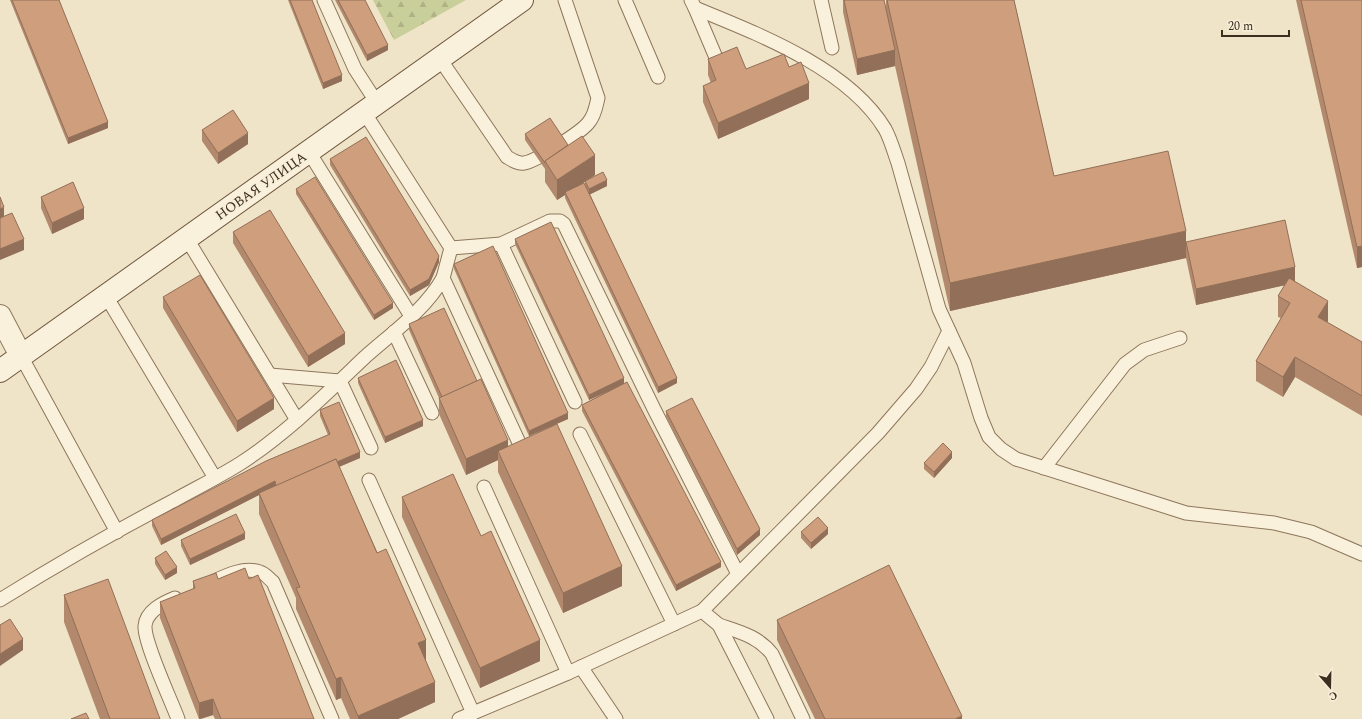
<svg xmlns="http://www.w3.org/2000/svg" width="1362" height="719" font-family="Spectral,serif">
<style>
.forest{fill:url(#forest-firs)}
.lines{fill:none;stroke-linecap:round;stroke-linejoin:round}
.lane-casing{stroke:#8d765c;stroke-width:15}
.street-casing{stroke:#8d765c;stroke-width:24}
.secondary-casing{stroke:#6f573f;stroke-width:24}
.lane{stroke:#faf1dc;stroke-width:13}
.street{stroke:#faf1dc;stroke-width:22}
.secondary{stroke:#faf1dc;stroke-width:22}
.wall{fill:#b2896c;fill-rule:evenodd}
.shaded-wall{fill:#916f58}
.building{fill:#cf9f7d;stroke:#916f58}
.labels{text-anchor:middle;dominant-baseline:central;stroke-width:3.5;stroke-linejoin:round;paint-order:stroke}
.street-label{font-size:14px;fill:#3d2e20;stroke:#f7eed8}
</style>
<defs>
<pattern id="forest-firs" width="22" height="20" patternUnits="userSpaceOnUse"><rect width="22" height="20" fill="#c9cf9b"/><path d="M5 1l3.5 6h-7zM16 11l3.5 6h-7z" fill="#aeb285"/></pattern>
</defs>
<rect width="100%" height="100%" fill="#f0e4c8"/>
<path class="forest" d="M373,0H466L394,40Z"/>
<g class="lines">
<defs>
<g id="lane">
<path d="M324,0L355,69L377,103"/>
<path d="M625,0L658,77"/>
<path d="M691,0L695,8C758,34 848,68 885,129C891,140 894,152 898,163L939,309L964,363L981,418L989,437L1001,449L1016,459L1186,513L1274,523L1311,532L1362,554"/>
<path d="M821,0L832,48"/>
<path d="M695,8L717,60"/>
<path d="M440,59L507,157C512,160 518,164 524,163C535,162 583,131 589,122C595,115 596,106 598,98L565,0"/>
<path d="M364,112L451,248L501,244L550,221H560L564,224L654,409L738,574"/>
<path d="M309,152L411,316"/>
<path d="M187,239L297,420"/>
<path d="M501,244L575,402"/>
<path d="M451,248L443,278L521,447"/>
<path d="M106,296L215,478"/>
<path d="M394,332L432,413"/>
<path d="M21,356L117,532"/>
<path d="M270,375L340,381L371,448"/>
<path d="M580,434L674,624"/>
<path d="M1044,468L1125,364L1144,350L1180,338"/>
<path d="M369,480L473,713"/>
<path d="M484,487L568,673"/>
<path d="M208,584C223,577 243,566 260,572C265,573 269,579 273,582L332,719"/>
<path d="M175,598C163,603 146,611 145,626C144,643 171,700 178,719"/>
<path d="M0,600C56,565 114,532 173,501C196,488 219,477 241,463C287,433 326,394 365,357C392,333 425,310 443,278"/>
<path d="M702,611L878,433L916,389L931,367L949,331"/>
<path d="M719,625C739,632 758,636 772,654L803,719"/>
<path d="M581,667L616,719"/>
<path d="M459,719L568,673L702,611L719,625L767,719"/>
</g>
<path id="street" d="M0,316L21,356"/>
<path id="secondary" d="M0,371L522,0"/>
</defs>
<use href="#lane" class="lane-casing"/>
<use href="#street" class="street-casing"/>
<use href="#secondary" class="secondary-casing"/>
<use href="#lane" class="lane"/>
<use href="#street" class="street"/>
<use href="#secondary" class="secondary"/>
</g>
<g class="wall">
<path d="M10,0H59L108,128L68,144Z"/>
<path d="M288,0H312L342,81L323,89Z"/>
<path d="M335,0H365L388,50L367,61Z"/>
<path d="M843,0H884L886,9V0H1014L1054,176L1186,258L950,311L895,66L857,75L843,12Z"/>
<path d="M1296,0H1362V267L1357,268Z"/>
<path d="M708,59L746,69L789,67L809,99L718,139L703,102V86L711,83L708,75Z"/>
<path d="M202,130L248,144L218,164L202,141Z"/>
<path d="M525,134L568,145L595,175L589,179L607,186L590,194L677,383L658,393L565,198V195L557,200L545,182V169L525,140ZM585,182V185L578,186Z"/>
<path d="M330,159L439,262L429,285L410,296L330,165Z"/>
<path d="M296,189L393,308L374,320L296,194Z"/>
<path d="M41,197L84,219L52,234L41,208Z"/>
<path d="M233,232L345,344L308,367L233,243Z"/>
<path d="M515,239L624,383L721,567L676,591L582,411V405L608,391L589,400L515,244Z"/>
<path d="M1186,242L1295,281L1328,321L1327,322L1362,342V416L1295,377L1283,397L1256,381V361L1281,318L1278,317V296L1285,285L1196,305L1186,258Z"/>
<path d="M454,264L568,419L529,436L454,269Z"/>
<path d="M163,297L274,409L237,432L163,308Z"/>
<path d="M409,324L477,381L508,447L622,586L563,613L498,472V460L466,475L439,414V398L409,330Z"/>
<path d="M358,378L423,426L385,443L358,383Z"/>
<path d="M320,410L360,458L339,467L426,660H425L435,702L398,719H350L341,698L336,700L296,609V598L259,514V495L161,545L152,526V520L328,435L320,416Z"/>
<path d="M666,411L760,535L737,555L666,417Z"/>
<path d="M952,458L934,478L924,469V463Z"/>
<path d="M402,497L540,661L480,688L402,517Z"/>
<path d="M801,532L828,534L811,549L801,538Z"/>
<path d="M245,539L190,565L181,546V540Z"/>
<path d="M155,558L177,573L165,580L155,564Z"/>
<path d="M218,579H249L314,719H215L213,715L201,719H199L160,618V602L193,589V581Z"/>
<path d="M64,595L160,719H100L64,622Z"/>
<path d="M777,620L962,719H815L777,640Z"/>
</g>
<g class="shaded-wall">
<path d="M388,45V50L367,61V55Z"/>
<path d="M895,50V66L857,75V59Z"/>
<path d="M342,75V81L323,89V83Z"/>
<path d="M809,83V99L718,139V123Z"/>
<path d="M108,122V128L68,144V138Z"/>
<path d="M248,133V144L218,164V153Z"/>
<path d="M595,155V175L566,194L565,192V195L557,200V180Z"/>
<path d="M607,180V186L589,195V189Z"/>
<path d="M4,207V218L0,220V209Z"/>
<path d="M84,208V219L52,234V223Z"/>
<path d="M1186,231V258L950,311V283Z"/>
<path d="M24,239V250L0,260V249Z"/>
<path d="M1362,246V267L1357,268V247Z"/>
<path d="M439,256V262L429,285L410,296V290Z"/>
<path d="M1295,267V283L1196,305V289Z"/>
<path d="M1328,301V321L1318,337V317Z"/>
<path d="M393,303V308L374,320V315Z"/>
<path d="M345,333V344L308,367V356Z"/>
<path d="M1295,357V377L1283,397V377Z"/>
<path d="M624,378V384L589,400V395Z"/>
<path d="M677,378V383L658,393V387Z"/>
<path d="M274,398V409L237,432V421Z"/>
<path d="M568,413V419L529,436V431Z"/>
<path d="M423,420V426L385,443V437Z"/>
<path d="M508,440V456L498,451V460L466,475V459Z"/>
<path d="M360,452V458L277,493V487Z"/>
<path d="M952,452V458L934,478V472Z"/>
<path d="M275,481V487L259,493V495L161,545V539Z"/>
<path d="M828,528V534L811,549V543Z"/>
<path d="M760,529V535L737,555V549Z"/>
<path d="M245,533V539L190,565V559Z"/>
<path d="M721,562V567L676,591V585Z"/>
<path d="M622,566V586L563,613V593Z"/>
<path d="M177,567V573L165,580V575Z"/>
<path d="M23,639V650L0,666V654Z"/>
<path d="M426,640V660L418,664V643Z"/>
<path d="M540,640V661L480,688V668Z"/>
<path d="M341,677V698L336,700V679Z"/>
<path d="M435,682V702L398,719H358V716Z"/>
<path d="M213,699V715L199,719V703Z"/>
<path d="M962,716V719H955Z"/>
</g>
<g class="building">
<path d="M12,0H59L108,122L68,138Z"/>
<path d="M290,0H312L342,75L323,83Z"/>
<path d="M338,0H365L388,45L367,55Z"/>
<path d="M844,0H884L895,50L857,59Z"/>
<path d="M887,0H1014L1054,176L1168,151L1186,231L950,283Z"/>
<path d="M1301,0H1362V246L1357,247Z"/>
<path d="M737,47L746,69L784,54L789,67L801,62L809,83L718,123L703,86L716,80L708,59Z"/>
<path d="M233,110L248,133L218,153L202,130Z"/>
<path d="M550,118L568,145L545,161V163L525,134Z"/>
<path d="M582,136L595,155L557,180L545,161Z"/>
<path d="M366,137L439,256L429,279L410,290L330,159Z"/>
<path d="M603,172L607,180L589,189L585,181Z"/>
<path d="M315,177L393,303L374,315L296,189Z"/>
<path d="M73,182L84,208L52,223L41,197Z"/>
<path d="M584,183L677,378L658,387L565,192Z"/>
<path d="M0,197L4,207L0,209Z"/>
<path d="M270,210L345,333L308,356L233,232Z"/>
<path d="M12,213L24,239L0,249V218Z"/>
<path d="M1285,220L1295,267L1196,289L1186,242Z"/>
<path d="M551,222L624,378L589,395L515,239Z"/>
<path d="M493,246L568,413L529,431L454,264Z"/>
<path d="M200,275L274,398L237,421L163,297Z"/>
<path d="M1289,278L1328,301L1318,317L1362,342V396L1295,357L1283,377L1256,361L1290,303L1278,296Z"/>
<path d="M444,308L477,381L442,397L409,324Z"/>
<path d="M396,360L423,420L385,437L358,378Z"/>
<path d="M481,379L508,440L466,459L439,398Z"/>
<path d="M627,382L721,562L676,585L582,405Z"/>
<path d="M692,398L760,529L737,549L666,411Z"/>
<path d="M339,402L360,452L337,462L336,459L276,486L275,481L161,539L152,520L266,461L330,434L320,410Z"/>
<path d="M557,424L622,566L563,593L498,451Z"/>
<path d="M943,443L952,452L934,472L924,463Z"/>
<path d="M336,459L377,553L386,549L426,640L418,643L435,682L358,716L341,677L336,679L296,588L300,587L259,493Z"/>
<path d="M453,474L481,536L491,531L540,640L480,668L402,497Z"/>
<path d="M236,514L245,533L190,559L181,540Z"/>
<path d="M818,517L828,528L811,543L801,532Z"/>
<path d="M166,551L177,567L165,575L155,558Z"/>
<path d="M889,565L962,716L955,719H825L777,620Z"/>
<path d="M245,568L249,579L258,575L314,719H221L213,699L199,703L160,602L195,588L193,581L216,573L218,579Z"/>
<path d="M108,579L160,719H110L64,595Z"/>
<path d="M10,619L23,639L0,654V625Z"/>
<path d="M86,713L89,719H71Z"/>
</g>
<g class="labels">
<g class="street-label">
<text transform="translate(261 186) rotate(-35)">НОВАЯ УЛИЦА</text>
</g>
</g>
<g transform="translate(1330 687) rotate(160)" stroke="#f7eed8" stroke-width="3" paint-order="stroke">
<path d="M0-3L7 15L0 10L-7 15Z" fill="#3d2e20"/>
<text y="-6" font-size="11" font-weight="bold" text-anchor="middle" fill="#3d2e20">С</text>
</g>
<path d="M1222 30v6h67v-6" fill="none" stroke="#3d2e20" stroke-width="2"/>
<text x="1228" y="30" font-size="12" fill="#3d2e20" stroke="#f7eed8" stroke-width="3" paint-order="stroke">20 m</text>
</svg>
